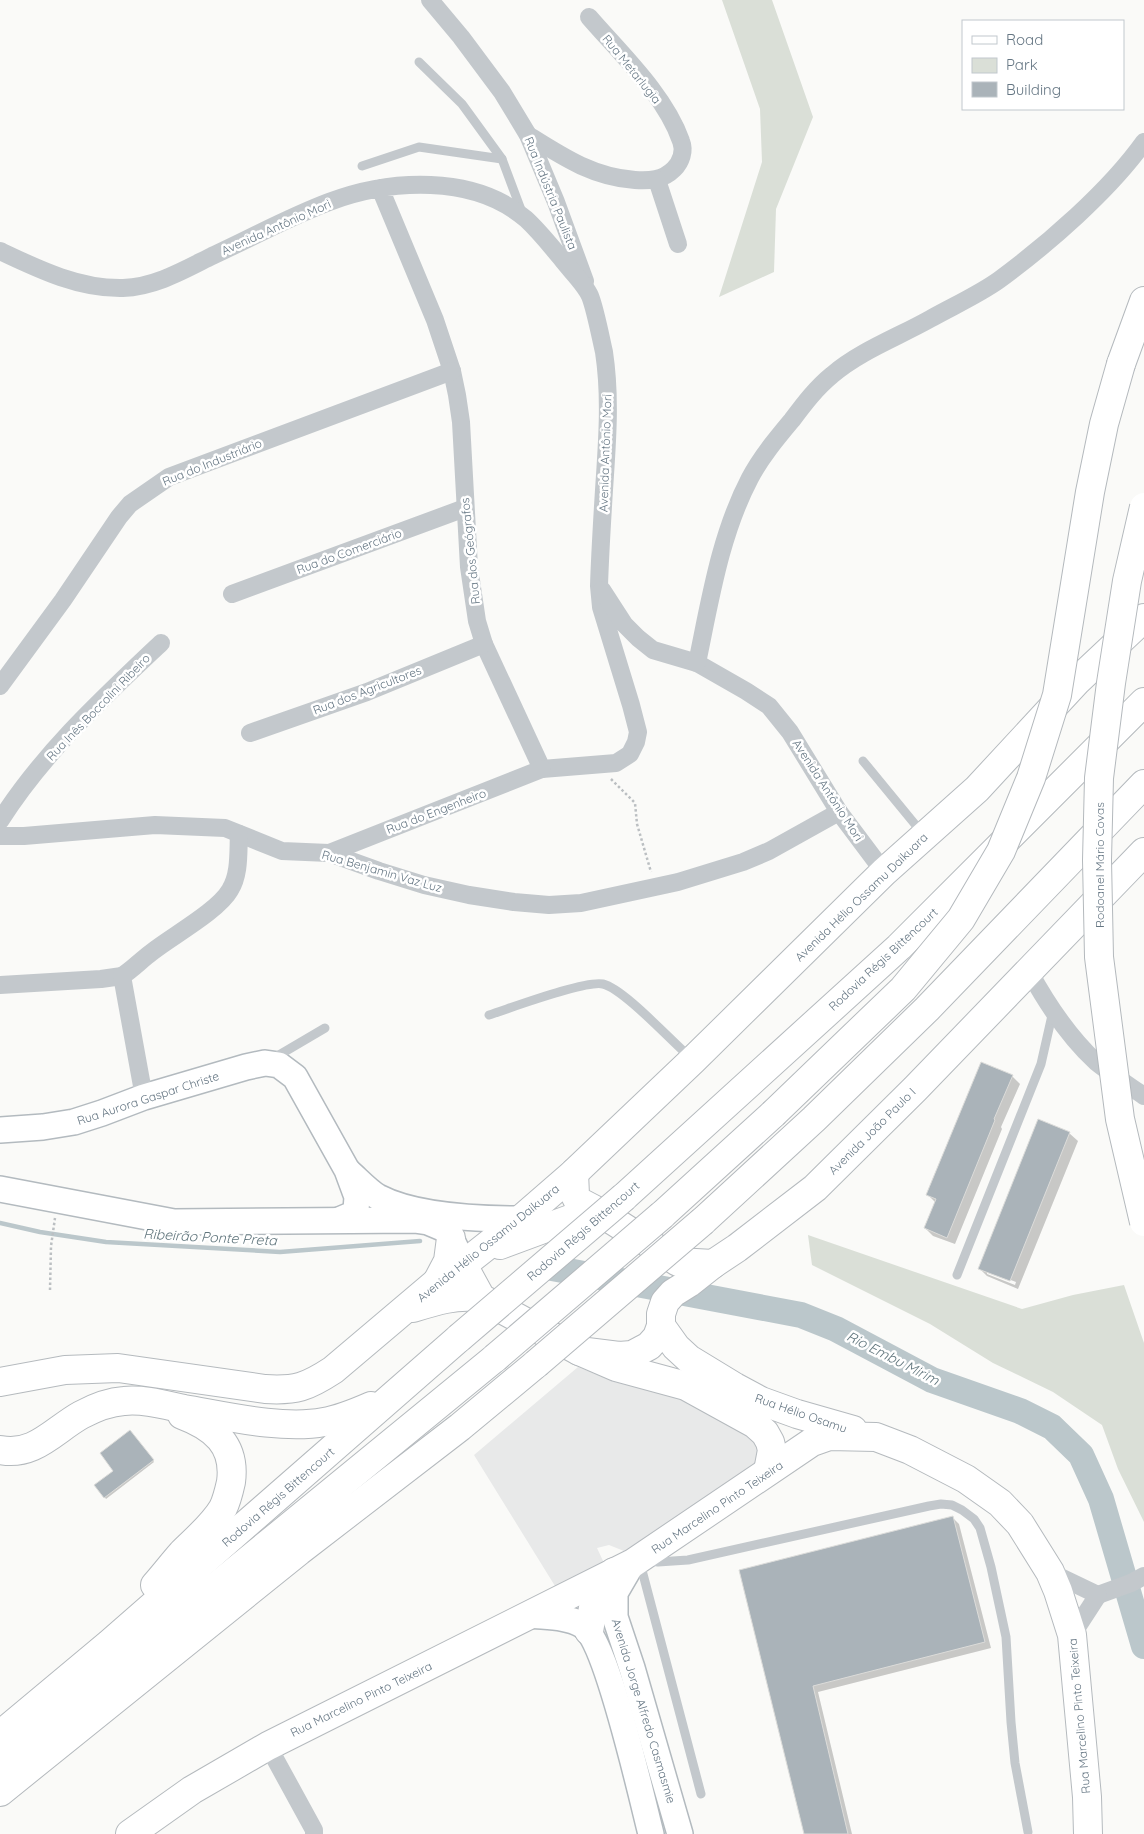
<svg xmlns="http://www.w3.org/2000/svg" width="1144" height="1834" font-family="Quicksand,sans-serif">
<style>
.built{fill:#e8e9e9}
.green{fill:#dadfd7}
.shadow{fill:#0003;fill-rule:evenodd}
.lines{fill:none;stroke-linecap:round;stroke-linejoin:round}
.stream{stroke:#bbc7cb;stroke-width:4.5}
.river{stroke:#bbc7cb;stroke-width:26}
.building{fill:#aab3b9;stroke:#dcdcda}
.secondary-casing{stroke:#b3babf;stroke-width:28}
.primary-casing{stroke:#b5babe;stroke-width:30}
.highway-casing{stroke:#b4b9bd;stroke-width:30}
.path{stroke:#bbbfc2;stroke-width:2.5;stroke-dasharray:2.5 2.5;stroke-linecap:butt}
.lane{stroke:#c3c8cc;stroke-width:9}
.street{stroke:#c3c8cc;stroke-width:18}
.secondary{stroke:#fff;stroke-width:25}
.primary{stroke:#fff;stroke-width:28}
.highway{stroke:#fff;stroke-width:28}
.highway-bridge-casing{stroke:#b4b9bd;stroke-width:30;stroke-linecap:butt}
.highway-bridge{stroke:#fff;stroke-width:28}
.labels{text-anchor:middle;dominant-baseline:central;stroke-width:5;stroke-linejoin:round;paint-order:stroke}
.street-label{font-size:12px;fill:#657683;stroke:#fff}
.water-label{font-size:14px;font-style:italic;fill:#60757c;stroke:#fff}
</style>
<rect width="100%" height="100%" fill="#fafaf8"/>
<path class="built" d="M578,1367L615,1382L660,1393L671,1391L759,1443L758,1463L624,1551L609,1545L597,1548L604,1563L555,1586L474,1455Z"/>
<g class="green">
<path d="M722,0H772L813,117L776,209L774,272L719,297L762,162L760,109Z"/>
<path d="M808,1235L1022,1309L1073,1295L1124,1285L1144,1343V1522L1118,1469L1102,1425L1053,1392L993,1363L930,1324L812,1265Z"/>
</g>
<g class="shadow">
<path d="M1012,1076L1020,1084L1001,1127L1002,1129L955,1244L933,1236L925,1228L935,1202L927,1194Z"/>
<path d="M1069,1133L1078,1141L1018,1289L987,1276L979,1268ZM987,1271L1016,1282L1015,1285L987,1274Z"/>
<path d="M132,1433L154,1462L106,1499L96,1485L115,1471Z"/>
<path d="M953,1518L959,1524L991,1648L818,1692L852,1834H806L741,1571Z"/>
</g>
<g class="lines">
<path class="stream" d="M0,1223L40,1232L106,1242L280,1252L420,1241"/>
<path class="river" d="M552,1268L801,1315L836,1329L932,1380L1020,1411L1052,1427L1081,1455L1101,1499L1144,1646"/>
</g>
<g class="building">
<path d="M981,1062L1013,1075L994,1119L995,1120L947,1238L924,1228L936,1199L926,1195Z"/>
<path d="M1038,1119L1070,1132L1010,1281L978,1269Z"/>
<path d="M130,1430L154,1460L104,1498L94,1485L113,1471L100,1453Z"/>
<path d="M953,1516L985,1642L813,1686L848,1834H804L739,1570Z"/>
</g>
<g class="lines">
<defs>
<g id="secondary">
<path d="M0,1130L43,1127L74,1122L102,1113L144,1097L246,1067L265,1063L279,1065L295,1077L347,1170L357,1197L356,1210L353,1214L339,1220"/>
<path d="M349,1172C358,1180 368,1191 378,1197C416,1217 478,1219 521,1219"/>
<path d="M0,1189L174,1222L414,1220L428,1222L447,1230L459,1255"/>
<path d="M629,1569L615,1593V1617L632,1668L680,1834"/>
<path d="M529,1615C546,1617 567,1616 582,1625C607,1641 642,1799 651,1834"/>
</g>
<g id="primary">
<path d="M574,1173L575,1195L578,1201L601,1213L678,1262L713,1264"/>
<path d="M500,1245L581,1215"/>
<path d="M463,1265L481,1298L579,1351L616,1367L686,1386L755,1424L765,1433L770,1442L772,1450L768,1471"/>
<path d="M437,1282L448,1261L451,1238"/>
<path d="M413,1308C435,1301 457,1294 481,1298"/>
<path d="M661,1326L676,1347L689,1359L735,1387L761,1401L797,1414L853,1430"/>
<path d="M579,1351L619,1356L632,1355L649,1346L657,1337L661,1326V1314L665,1302L673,1293L689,1283L713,1264L737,1248L815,1188L915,1089L1144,852"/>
<path d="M0,1382L65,1370L118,1368L265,1389C296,1391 307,1387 333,1370L437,1282L469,1260L521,1219L574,1173L693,1060L884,872L977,789L1077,681L1144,618"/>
<path d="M589,1631L593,1608L614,1572"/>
<path d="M130,1834L192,1790L268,1746L633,1563L812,1442L829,1436L876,1437L910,1450L966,1479L1000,1503L1020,1524L1050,1572L1058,1591L1072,1635L1087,1797L1088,1834"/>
</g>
<g id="highway">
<path d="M1121,364L1144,301"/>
<path d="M624,1197L899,947L1144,702"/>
<path d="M662,1215L773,1114"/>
<path d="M703,1221L814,1119L927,1009L1144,784"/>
<path d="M0,1450C34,1457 54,1430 81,1415C94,1408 109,1402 124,1401C144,1399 165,1405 184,1409C225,1416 283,1430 324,1422C341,1419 355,1413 371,1406"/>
<path d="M155,1585C164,1575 173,1563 182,1553C196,1539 213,1525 223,1508C227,1500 229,1491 231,1482C236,1445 214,1427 182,1415"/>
<path d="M0,1735L109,1644L459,1338"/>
<path d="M0,1766L113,1671L495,1358"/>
<path d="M0,1792L299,1551L460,1427L536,1364"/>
</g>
</defs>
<use href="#secondary" class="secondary-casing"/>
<use href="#primary" class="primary-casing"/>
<use href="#highway" class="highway-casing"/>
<g class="path">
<path d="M611,779L635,803L637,824L651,872"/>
<path d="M50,1290L51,1246L55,1218"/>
</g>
<g class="lane">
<path d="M419,62L462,104L502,159L523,215"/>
<path d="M362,166L419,147L502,159"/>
<path d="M863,761L923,834"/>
<path d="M489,1015C511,1008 585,980 603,984C624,989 672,1042 691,1058"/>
<path d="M274,1058L325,1028"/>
<path d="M957,1275L1041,1064L1053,1011"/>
<path d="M701,1794L639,1559L658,1562L688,1560L929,1506L941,1504L952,1505L962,1510L974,1519L980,1528L991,1567L1006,1637L1011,1722L1015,1763L1028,1832"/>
</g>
<g class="street">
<path d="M430,0L461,37L502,92L528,135L556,202L585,281"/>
<path d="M528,135C563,157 593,177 635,180C650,181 663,180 674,169C681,162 685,151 681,141C665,95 621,54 589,17"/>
<path d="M657,180L678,244"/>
<path d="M0,251C38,269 79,289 123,288C155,287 184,270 212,256C251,238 289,217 329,202C390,179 474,174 526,219C539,231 550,245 561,258C569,269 585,284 590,296C595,308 601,339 604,352C611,398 607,444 604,490C602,522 600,554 599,586L601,607L631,705L638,732L636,742L630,754L616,763L542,769L484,644L477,621L469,567L461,422L457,395L452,371L435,320L380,188"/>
<path d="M602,590L624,624L638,638L653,650L697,663L746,691L769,706L790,732L839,812L884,872"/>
<path d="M232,594L465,508"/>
<path d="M697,663C710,601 720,535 750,478C761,457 777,438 792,420C804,404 816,388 832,375C860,351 898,337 930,319C953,306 978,295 999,280C1048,244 1109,191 1144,142"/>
<path d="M0,686L63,600L119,517L130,504L169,477L452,371"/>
<path d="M250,733L367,692L484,644"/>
<path d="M0,821C43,753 103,698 161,643"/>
<path d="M0,836H24L155,825L225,828L282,851L329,853L379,871L424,885L469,895L514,902L549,905L581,903L678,882L743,862L769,851L839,812"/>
<path d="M329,853L542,769"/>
<path d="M1029,971C1047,1004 1069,1037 1096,1062C1111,1074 1128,1085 1144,1096"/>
<path d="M0,985L101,979L122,976"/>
<path d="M144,1097L122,976C133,969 141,960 152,952C172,936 218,911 230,890C240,874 238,852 239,834"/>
<path d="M1050,1572L1098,1595L1131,1583L1144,1576"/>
<path d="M1072,1635L1098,1595"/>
<path d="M268,1746L314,1830V1834"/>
</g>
<use href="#secondary" class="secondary"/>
<use href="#primary" class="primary"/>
<use href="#highway" class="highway"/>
<defs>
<g id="highway-bridge">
<path d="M1144,507L1127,581L1111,683L1099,778L1097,860L1099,957L1120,1119L1144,1222"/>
<path d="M773,1114L903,989L961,919L1001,851L1031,778L1057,695L1090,492L1104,424L1121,364"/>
<path d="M459,1338L624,1197"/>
<path d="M495,1358L662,1215"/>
<path d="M536,1364L703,1221"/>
</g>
</defs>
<use href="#highway-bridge" class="highway-bridge-casing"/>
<use href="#highway-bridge" class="highway-bridge"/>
</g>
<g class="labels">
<g class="street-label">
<text transform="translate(632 69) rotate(51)">Rua Metarlugia</text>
<text transform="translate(551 193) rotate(68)">Rua Indústria Paulista</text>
<text transform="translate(276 227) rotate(-24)">Avenida Antônio Mori</text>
<text transform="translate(605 453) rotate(-88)">Avenida Antônio Mori</text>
<text transform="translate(212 462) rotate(-22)">Rua do Industriário</text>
<text transform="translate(349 551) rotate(-20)">Rua do Comerciário</text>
<text transform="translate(470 551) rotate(-96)">Rua dos Geógrafos</text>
<text transform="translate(367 690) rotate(-21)">Rua dos Agricultores</text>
<text transform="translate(98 707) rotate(-46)">Rua Inês Boccolini Ribeiro</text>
<text transform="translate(828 790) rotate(57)">Avenida Antônio Mori</text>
<text transform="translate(436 811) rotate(-21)">Rua do Engenheiro</text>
<text transform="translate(1099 865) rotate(-90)">Rodoanel Mário Covas</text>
<text transform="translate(382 871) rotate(16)">Rua Benjamin Vaz Luz</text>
<text transform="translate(861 897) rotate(-44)">Avenida Hélio Ossamu Daikuara</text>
<text transform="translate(883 959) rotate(-43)">Rodovia Régis Bittencourt</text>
<text transform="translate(148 1098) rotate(-18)">Rua Aurora Gaspar Christe</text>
<text transform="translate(872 1131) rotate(-45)">Avenida João Paulo I</text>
<text transform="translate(583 1231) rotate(-41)">Rodovia Régis Bittencourt</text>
<text transform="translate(488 1243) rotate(-39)">Avenida Hélio Ossamu Daikuara</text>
<text transform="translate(801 1413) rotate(19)">Rua Hélio Osamu</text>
<text transform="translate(278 1497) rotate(-41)">Rodovia Régis Bittencourt</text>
<text transform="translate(717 1507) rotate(-34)">Rua Marcelino Pinto Teixeira</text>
<text transform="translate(361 1699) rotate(-26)">Rua Marcelino Pinto Teixeira</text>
<text transform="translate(644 1711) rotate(73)">Avenida Jorge Alfredo Casmasmie</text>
<text transform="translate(1079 1716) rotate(-95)">Rua Marcelino Pinto Teixeira</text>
</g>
<g class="water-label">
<text transform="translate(210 1237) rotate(3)">Ribeirão Ponte Preta</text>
<text transform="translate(893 1358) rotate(27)">Rio Embu Mirim</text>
</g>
</g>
<rect x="962" y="20" width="162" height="90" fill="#ffffff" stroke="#c1c8cd"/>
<rect x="972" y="36" width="25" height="8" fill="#ffffff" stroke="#c1c8cd"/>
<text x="1006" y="45" font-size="15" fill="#657683">Road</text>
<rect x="972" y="58" width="25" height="15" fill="#dadfd7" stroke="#c1c8cd"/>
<text x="1006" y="70" font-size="15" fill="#657683">Park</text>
<rect x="972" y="82" width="25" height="15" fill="#aab3b9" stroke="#c1c8cd"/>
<text x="1006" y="95" font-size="15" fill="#657683">Building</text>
</svg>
